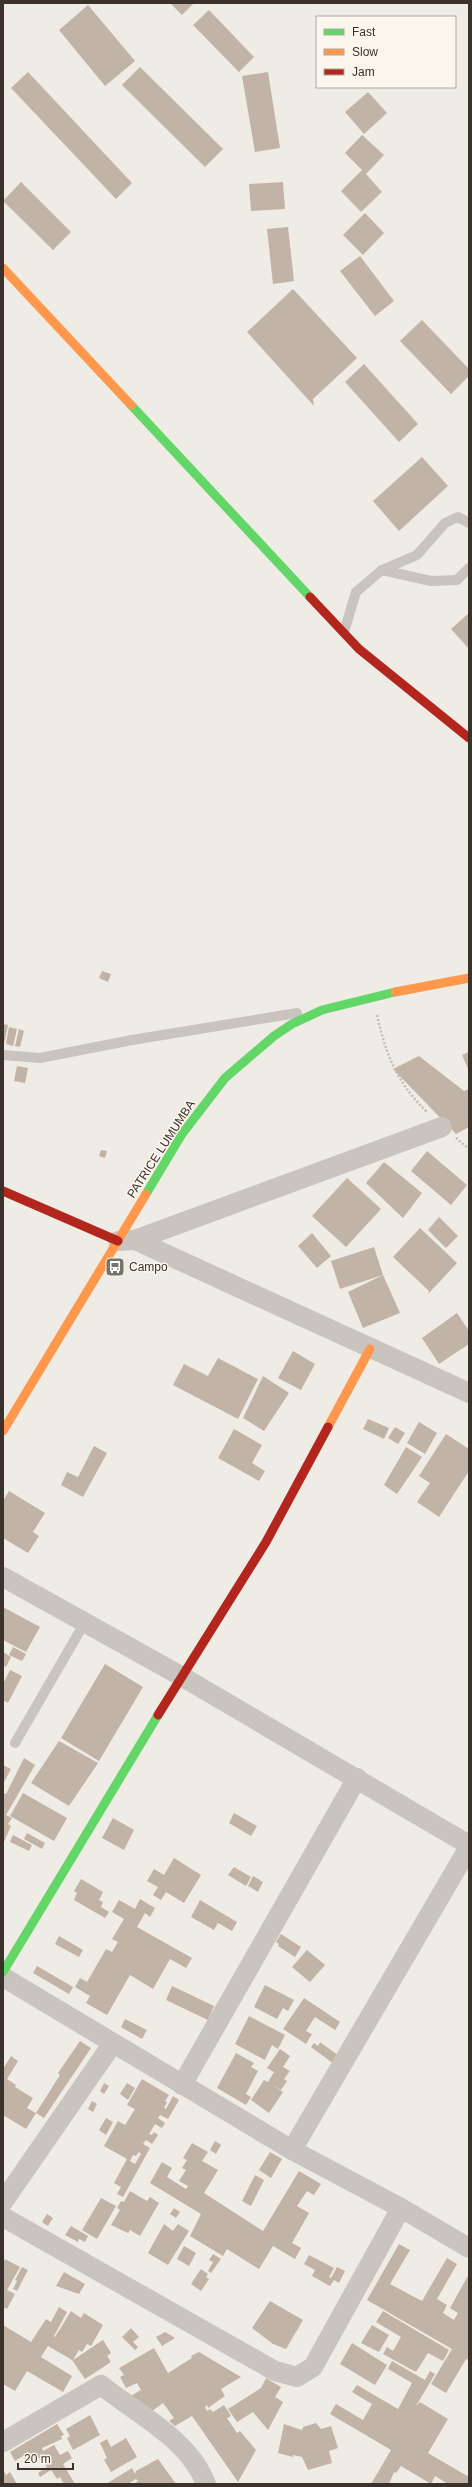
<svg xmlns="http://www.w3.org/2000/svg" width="472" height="2487" font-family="Arial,sans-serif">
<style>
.building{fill:#c2b3a7;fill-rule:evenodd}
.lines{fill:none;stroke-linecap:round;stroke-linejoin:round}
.path{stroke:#c1bcb6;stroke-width:2.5;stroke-dasharray:2 2;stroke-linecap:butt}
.lane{stroke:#c9c4bd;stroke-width:10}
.street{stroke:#c9c4bd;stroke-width:20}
.fast{stroke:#63d668;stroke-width:9}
.slow{stroke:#ff974d;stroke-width:9}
.jam{stroke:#b3261e;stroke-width:9}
.labels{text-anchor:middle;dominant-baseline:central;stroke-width:3;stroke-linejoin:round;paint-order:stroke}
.street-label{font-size:12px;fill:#3a322b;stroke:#fbf6ed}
.poi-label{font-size:12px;fill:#3a322b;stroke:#fbf6ed;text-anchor:start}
</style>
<rect width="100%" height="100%" fill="#efece5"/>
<g class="building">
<path d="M170,3H194L182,15Z"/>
<path d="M88,5L135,61L105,86L59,30Z"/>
<path d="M209,10L254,57L239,72L193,25Z"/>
<path d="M140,67L223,149L205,167L122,85Z"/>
<path d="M28,72L132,183L116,199L11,88Z"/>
<path d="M268,72L280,148L255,152L242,76Z"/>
<path d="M368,92L387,113L364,134L345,112Z"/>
<path d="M362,135L384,155L366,174L382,192L361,212L341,191L362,170L345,153Z"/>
<path d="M21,182L71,232L53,250L3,201Z"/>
<path d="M283,182L285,209L251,211L249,184Z"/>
<path d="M365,213L384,233L363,255L343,235Z"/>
<path d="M288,227L294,281L273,284L267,229Z"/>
<path d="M360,256L394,301L375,316L340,271Z"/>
<path d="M293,289L357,358L313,399L314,406L247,332Z"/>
<path d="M422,320L469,369V376L451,394L400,341Z"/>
<path d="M364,364L418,424L399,442L345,382Z"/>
<path d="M422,457L448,486L399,531L373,501Z"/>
<path d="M469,613V649L451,629Z"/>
<path d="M102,971L111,974L108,982L99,978Z"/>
<path d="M3,1024L8,1025L4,1044H3Z"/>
<path d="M9,1027L17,1029L13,1046L6,1044Z"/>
<path d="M19,1029L24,1031L20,1047L15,1046Z"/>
<path d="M469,1052V1071L462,1055Z"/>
<path d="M419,1056L464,1091L469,1089V1127L456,1134L393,1069Z"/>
<path d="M17,1066L28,1068L25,1083L14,1081Z"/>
<path d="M101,1150L107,1151L105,1158L99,1156Z"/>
<path d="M427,1151L467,1185L451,1205L411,1171Z"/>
<path d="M384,1162L422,1193L403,1218L366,1183Z"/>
<path d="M347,1178L381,1209L346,1247L312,1216Z"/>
<path d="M439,1217L458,1236L446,1248L428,1230Z"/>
<path d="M420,1228L457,1263L428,1294L429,1291L393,1257Z"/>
<path d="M312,1233L331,1256L317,1268L298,1246Z"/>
<path d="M374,1247L383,1275L400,1313L363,1328L348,1292L383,1275L340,1289L331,1261Z"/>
<path d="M457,1313L469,1331V1344L439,1364L422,1338Z"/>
<path d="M293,1351L315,1364L301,1390L278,1378Z"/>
<path d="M218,1358L258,1379L238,1419L173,1385L184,1364L208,1376Z"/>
<path d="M263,1376L289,1393L264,1431L243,1418Z"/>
<path d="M368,1419L389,1428L384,1439L363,1429Z"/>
<path d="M419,1422L437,1433L425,1454L407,1443Z"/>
<path d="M395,1427L405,1433L398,1444L388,1438Z"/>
<path d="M234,1429L262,1445L252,1463L265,1471L259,1481L218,1458Z"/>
<path d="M446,1434L469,1449V1471L439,1517L417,1502L430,1483L419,1476Z"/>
<path d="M94,1446L107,1453L83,1497L61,1485L67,1472L78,1477Z"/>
<path d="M406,1447L422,1457L397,1494L384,1485Z"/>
<path d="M9,1491L45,1513L33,1532L39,1536L28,1553L3,1538V1501Z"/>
<path d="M3,1607L40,1627L26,1652L3,1640Z"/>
<path d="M13,1647L26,1654L22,1661L9,1655Z"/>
<path d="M3,1652L11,1657L6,1667L3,1665Z"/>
<path d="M105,1664L143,1687L99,1761L61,1738Z"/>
<path d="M10,1670L22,1676L8,1703L3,1700V1684Z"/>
<path d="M59,1741L98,1763L69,1806L31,1783Z"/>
<path d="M24,1758L35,1765L6,1815L12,1818L8,1824L11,1826L3,1844V1793L6,1794Z"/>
<path d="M3,1765L11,1769L3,1784Z"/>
<path d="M23,1793L67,1818L54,1841L10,1816Z"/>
<path d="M234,1813L257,1826L251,1836L229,1823Z"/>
<path d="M113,1818L134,1830L124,1850L102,1838Z"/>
<path d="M27,1833L45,1843L42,1849L24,1839Z"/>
<path d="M13,1835L32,1845L29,1851L10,1842Z"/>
<path d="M174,1858L201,1875L184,1903L166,1892L161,1900L153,1895L158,1887L147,1881L154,1869L164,1875Z"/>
<path d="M234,1867L251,1877L246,1886L228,1875Z"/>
<path d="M253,1876L263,1882L258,1892L248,1886Z"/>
<path d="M81,1879L103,1892L99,1900L103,1902L101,1907L109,1912L105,1918L74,1900L77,1893L74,1891Z"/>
<path d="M140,1899L155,1908L150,1917L145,1913L137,1927L192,1958L186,1968L170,1959L153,1989L130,1975L107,2015L86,2003L90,1996L75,1987L80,1978L87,1982L106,1949L112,1952L118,1942L112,1939L124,1919L112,1912L119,1900L135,1909Z"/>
<path d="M200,1900L237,1922L232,1931L218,1923L214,1930L191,1917Z"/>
<path d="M281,1934L301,1947L295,1957L278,1946L279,1944L276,1942Z"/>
<path d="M59,1936L83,1950L79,1957L55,1944Z"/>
<path d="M307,1950L325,1965L310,1982L292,1967Z"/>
<path d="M37,1966L73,1987L69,1994L33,1973Z"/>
<path d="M265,1985L294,2000L288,2011L283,2008L277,2019L254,2007Z"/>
<path d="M172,1986L214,2006L208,2020L166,2000Z"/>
<path d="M304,1998L340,2022L335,2030L315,2017L306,2031L312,2034L306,2044L283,2029Z"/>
<path d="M249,2016L285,2035L278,2049L272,2045L265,2060L235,2044Z"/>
<path d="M125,2019L147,2030L142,2039L121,2027Z"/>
<path d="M80,2041L91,2048L44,2118L36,2113L60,2075L58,2073Z"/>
<path d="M320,2042L339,2056L334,2064L311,2047L314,2043L318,2046Z"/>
<path d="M280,2049L290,2056L283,2067L290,2071L284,2079L287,2081L281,2090L272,2085L283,2092L269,2113L251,2100L264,2080L268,2082L274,2072L267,2068Z"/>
<path d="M236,2053L254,2063L251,2067L258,2071L246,2094L251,2097L246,2105L217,2088Z"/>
<path d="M11,2056L18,2061L7,2079L16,2085L15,2087L33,2098L27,2108L36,2113L26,2129L3,2115V2069Z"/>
<path d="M142,2079L169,2095L165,2101L167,2102L164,2108L166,2109L173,2096L179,2100L168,2119L160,2115L158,2118L165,2123L162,2128L155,2124L149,2134L152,2135L154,2132L158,2135L152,2144L146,2140L143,2144L150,2148L123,2197L117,2194L121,2187L114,2183L127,2159L104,2146L118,2121L125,2125L135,2109L127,2105ZM139,2152L141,2154L135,2164L130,2161L133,2155L136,2156Z"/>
<path d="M104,2083L109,2086L104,2094L100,2091Z"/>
<path d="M127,2083L135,2088L128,2100L120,2094Z"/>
<path d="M92,2101L97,2104L93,2112L88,2109Z"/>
<path d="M106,2118L113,2122L106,2135L99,2130Z"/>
<path d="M215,2141L221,2145L216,2154L210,2150Z"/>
<path d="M192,2143L208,2152L202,2161L218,2170L204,2193L263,2231L299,2171L321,2184L314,2195L307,2191L297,2206L309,2213L292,2243L301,2248L295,2259L273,2246L259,2269L227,2249L223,2256L190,2236L201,2214L150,2183L162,2162L172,2168L167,2177L186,2189L188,2186L179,2181L186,2170L182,2168L187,2160L183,2158Z"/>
<path d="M270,2152L282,2159L271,2178L259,2170Z"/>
<path d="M255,2175L264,2180L251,2206L242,2201Z"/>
<path d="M130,2191L147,2201L150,2197L159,2203L140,2236L130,2230L128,2233L111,2225L120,2210L117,2208L121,2201L124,2202Z"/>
<path d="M101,2198L116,2206L97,2239L82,2230Z"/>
<path d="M174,2208L180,2212L176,2218L170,2214Z"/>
<path d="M47,2214L53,2218L48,2226L42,2222Z"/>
<path d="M164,2224L173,2231L178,2224L189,2231L168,2265L148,2253Z"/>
<path d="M71,2226L88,2236L85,2242L79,2239L78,2242L65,2235Z"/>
<path d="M399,2244L410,2250L390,2284L422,2301L447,2258L457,2264L437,2299L447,2305L443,2313L454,2320L458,2313L450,2308L469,2274V2360L466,2359L446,2393L431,2384L452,2349L367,2300Z"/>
<path d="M184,2246L196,2253L189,2266L177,2259Z"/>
<path d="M213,2254L221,2259L211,2273L208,2271L213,2262L209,2260Z"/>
<path d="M309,2255L334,2268L329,2277L331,2278L337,2267L345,2271L339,2283L334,2280L330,2286L312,2276L315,2270L304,2264Z"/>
<path d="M5,2259L20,2267L7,2290L15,2294L7,2309L3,2307V2263Z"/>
<path d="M22,2267L28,2270L17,2291L13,2289L17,2281L15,2280Z"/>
<path d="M201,2269L208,2274L206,2277L209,2279L201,2291L191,2284Z"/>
<path d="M64,2272L85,2284L79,2294L56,2286Z"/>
<path d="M270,2301L303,2320L286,2349L273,2344L252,2328Z"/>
<path d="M59,2307L67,2312L54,2336L55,2337L71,2311L81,2318L84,2313L103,2325L91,2346L87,2344L82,2352L79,2350L73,2360L103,2340L111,2353L107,2356L111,2362L85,2379L72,2360L48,2346L41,2357L72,2376L63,2392L27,2371L15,2391L3,2384V2325L31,2342L46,2319L51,2322Z"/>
<path d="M383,2311L449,2350L443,2361L428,2353L416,2372L383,2354L387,2347L393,2351L401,2337L376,2322Z"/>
<path d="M372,2325L389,2335L379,2352L361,2343Z"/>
<path d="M131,2328L139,2337L133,2342L138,2347L135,2350L122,2337Z"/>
<path d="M165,2332L175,2338L162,2346L156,2337Z"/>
<path d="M352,2343L387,2365L375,2385L340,2364Z"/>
<path d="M154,2348L168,2373L192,2358L191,2356L199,2352L241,2377L221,2389L225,2396L208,2408L207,2405L205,2407L207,2411L210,2409L213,2412L224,2405L231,2416L227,2418L237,2433L240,2431L256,2450L238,2482L192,2416L175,2426L169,2421L174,2418L163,2403L151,2412L129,2397L141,2390L137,2383L126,2388L120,2377L124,2375L119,2368Z"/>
<path d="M392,2361L425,2380L430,2371L435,2374L416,2406L420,2402L448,2419L428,2453L469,2477V2484H448L435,2476L431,2484L401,2466L396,2473L394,2472L389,2484H371L391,2450L330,2414L336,2404L363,2420L372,2404L352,2392L357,2385L398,2409L412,2383L388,2369Z"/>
<path d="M266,2378L281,2387L275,2397L283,2402L268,2430L253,2412L237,2422L228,2409L261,2388Z"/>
<path d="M90,2415L100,2435L73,2450L67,2438L70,2436L66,2429Z"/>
<path d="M316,2423L321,2429L331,2426L338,2448L329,2451L332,2463L308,2470L302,2457L293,2455V2457L278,2453L284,2424L302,2430L303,2427Z"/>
<path d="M57,2424L64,2435L61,2436L62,2439L42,2448L43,2451L54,2445L60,2455L68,2451L72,2458L63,2464L75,2484H64L60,2477L57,2479L51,2470L40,2477L38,2473L47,2467L41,2457L29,2465L23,2456L15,2461L10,2452Z"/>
<path d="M126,2438L137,2457L111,2472L104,2460L107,2458L100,2443L107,2439L111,2447Z"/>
<path d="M158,2459L176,2484H134L138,2481L136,2479L128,2484H106L132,2468L135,2474L136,2471Z"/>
<path d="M3,2469L6,2475L10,2472L17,2484H3Z"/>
</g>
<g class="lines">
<g class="path">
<path d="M377,1015C386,1055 397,1083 427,1112"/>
<path d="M456,1138L469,1149"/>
</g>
<g class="lane">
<path d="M382,570L431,581L457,580L469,568"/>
<path d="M344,632L356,592L382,570L417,555L445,523L458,517L469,523"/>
<path d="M3,1055L40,1058L132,1040L297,1013"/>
<path d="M15,1743L85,1622"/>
</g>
<g class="street">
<path d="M135,1240L442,1127"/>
<path d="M118,1241L135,1240L469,1393"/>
<path d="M3,1577L181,1676L469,1845"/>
<path d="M3,1977L292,2150L401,2208L469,2248"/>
<path d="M182,2085L357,1778"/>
<path d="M292,2150L469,1847"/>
<path d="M3,2202L113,2043"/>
<path d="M3,2217L275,2371L297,2377L313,2367L401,2208"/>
<path d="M3,2442L101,2385C137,2414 189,2439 206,2484"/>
</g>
<g class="fast">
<path d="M131,405L310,597"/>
<path d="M146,1194L182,1134L225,1078L274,1036L292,1024L322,1010L395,992"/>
<path d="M3,1972L158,1715"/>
</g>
<g class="slow">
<path d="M3,268L131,405"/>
<path d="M395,992L469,978"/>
<path d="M328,1427L370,1349"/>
<path d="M3,1431L146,1194"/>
</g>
<g class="jam">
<path d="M310,597L359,649L469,738"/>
<path d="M3,1191L118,1241"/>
<path d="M158,1715L266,1542L328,1427"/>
</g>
</g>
<defs>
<symbol id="bus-square" viewBox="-11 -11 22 22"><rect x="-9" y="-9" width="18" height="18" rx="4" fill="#79736c" stroke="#fbf6ed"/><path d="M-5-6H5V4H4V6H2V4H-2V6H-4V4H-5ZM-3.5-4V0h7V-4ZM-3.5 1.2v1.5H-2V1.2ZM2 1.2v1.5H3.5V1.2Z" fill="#fff"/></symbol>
</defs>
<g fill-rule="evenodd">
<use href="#bus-square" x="104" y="1256" width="22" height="22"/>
</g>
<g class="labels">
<g class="street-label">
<text transform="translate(161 1149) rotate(-57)">PATRICE LUMUMBA</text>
</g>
<g class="poi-label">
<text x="129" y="1267">Campo</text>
</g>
</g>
<rect width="472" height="2487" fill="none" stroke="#3a322b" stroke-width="8"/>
<rect x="316" y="16" width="140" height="72" fill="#fbf6ed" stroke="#aea89f"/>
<rect x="324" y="29" width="20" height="6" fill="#63d668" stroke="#aea89f"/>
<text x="352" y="36" font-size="12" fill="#3a322b">Fast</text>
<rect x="324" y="49" width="20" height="6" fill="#ff974d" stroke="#aea89f"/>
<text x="352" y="56" font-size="12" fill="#3a322b">Slow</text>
<rect x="324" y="69" width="20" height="6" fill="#b3261e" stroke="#aea89f"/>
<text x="352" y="76" font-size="12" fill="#3a322b">Jam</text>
<path d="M18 2463v6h55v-6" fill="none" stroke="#3a322b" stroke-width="2"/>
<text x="24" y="2463" font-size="12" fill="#3a322b" stroke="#fbf6ed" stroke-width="3" paint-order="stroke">20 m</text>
</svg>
